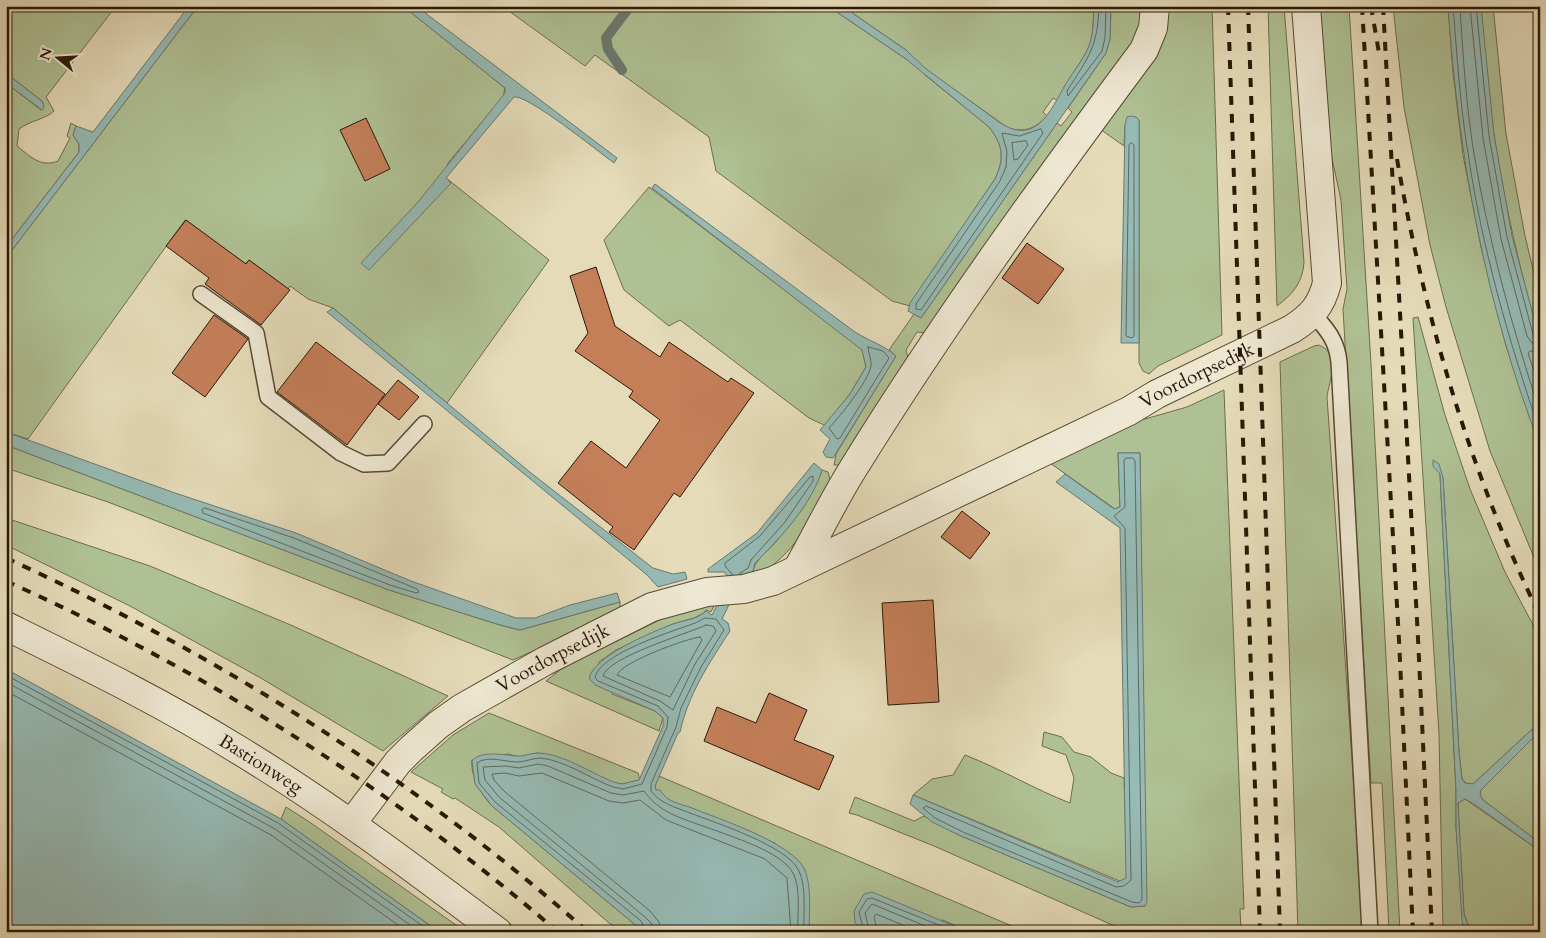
<svg xmlns="http://www.w3.org/2000/svg" width="1546" height="938" font-family="Cardo,serif">
<style>
.green{fill:#afc194;stroke:#6c6c4e}
.water{fill:#96bab4;stroke:#6a796f}
.lines{fill:none;stroke-linecap:round;stroke-linejoin:round}
.shore{stroke:#60695e;stroke-width:1}
.stream{stroke:#6a796f;stroke-width:10}
.building{fill:#c47f59;stroke:#291807}
.lane-casing{stroke:#584934;stroke-width:18}
.street-casing{stroke:#584934;stroke-width:30}
.lane{stroke:#eee8d2;stroke-width:15}
.street{stroke:#eee8d2;stroke-width:28}
.rail{stroke:#291807;stroke-width:4;stroke-dasharray:9 9;stroke-linecap:butt}
.labels{text-anchor:middle;dominant-baseline:central;stroke-width:5;stroke-linejoin:round;paint-order:stroke}
.street-label{font-size:19px;fill:#291807;stroke:#eee8d2}
</style>
<rect width="100%" height="100%" fill="#e5dbb9"/>
<filter id="stains"><feTurbulence type="fractalNoise" baseFrequency=".004" numOctaves="4"/><feColorMatrix values="0 0 0 0 .2 0 0 0 0 .09 0 0 0 0 .02 0 0 0 .5 -.17"/></filter>
<radialGradient id="worn" r=".72"><stop offset=".6" stop-color="#630" stop-opacity="0"/><stop offset="1" stop-color="#630" stop-opacity=".3"/></radialGradient>
<g class="green">
<path d="M6,6H116L46,97L54,111C44,120 31,120 19,129L17,146C30,156 40,168 58,161L70,138L67,136L71,123L76,126L73,135L79,144V152L6,247V83L41,110L43,102L6,73Z"/>
<path d="M198,6H403L505,88L503,97L448,163L446,178L549,260L447,403L333,308L308,299L290,286L288,289L249,260L245,264L185,220L28,439L6,432V258Z"/>
<path d="M502,6H828L906,59V50L842,6H1094C1093,20 1094,36 1088,49C1079,67 1065,82 1058,101L1053,98L1043,112L1047,116C1036,128 1025,133 1008,128L924,68L925,75L989,127C1003,145 1005,158 995,179L910,306L892,301L716,171L709,137L595,55L585,66Z"/>
<path d="M1111,6H1144L1142,31L927,333L917,332L906,350L909,362L839,465H834L836,454L896,356L889,350L914,314L921,318L1057,123L1061,126L1072,112L1068,108L1106,53L1110,39Z"/>
<path d="M1162,6H1212L1222,335L1158,366L1149,374L1143,371L1139,363V120L1125,125L1124,146L1097,127Z"/>
<path d="M1268,6H1284L1304,262C1303,282 1293,294 1277,306Z"/>
<path d="M1320,6H1349L1371,364L1400,932H1389L1382,783H1371L1343,309L1347,289L1341,200L1331,154Z"/>
<path d="M1393,6H1448L1453,72L1463,155L1481,247L1506,346L1540,446V572L1490,451L1446,307L1430,245L1404,107Z"/>
<path d="M1481,6H1493L1506,134L1525,236L1540,298V341C1509,232 1486,120 1481,6Z"/>
<path d="M649,187L862,349L866,367L850,394L827,423L824,425L809,418L680,320L669,326L624,290L604,240Z"/>
<path d="M1418,317L1445,415L1470,489L1505,572L1540,638V722L1473,784H1467L1462,779L1459,752L1443,478L1439,467H1436L1440,474L1456,790V827L1464,932H1443L1439,734L1413,318Z"/>
<path d="M1319,345C1342,355 1329,380 1327,397L1364,932H1298L1280,362L1314,346Z"/>
<path d="M1224,390L1244,909H1240L1241,932H1128L934,846L857,815L849,813L855,797L914,821L924,816L961,836L1131,907L1145,906L1140,453H1118L1120,507L1115,509L1050,463L1138,421L1187,407Z"/>
<path d="M6,445L389,590L500,625L520,630L620,602V612L513,660L108,502L6,468Z"/>
<path d="M822,470L828,472L831,483C810,520 795,555 756,576L753,571C756,559 766,553 774,544C793,522 813,497 822,470Z"/>
<path d="M6,518L150,566L293,626L448,696L383,751L259,677L130,606L6,545Z"/>
<path d="M715,604L711,612L706,610L704,613L694,618L673,624L616,650L599,662L612,694L655,711L663,718L659,731L546,681L565,666L674,613Z"/>
<path d="M489,713L638,773L640,780L622,784L614,783L559,758L538,753L519,757L508,754L472,760C470,775 482,796 492,806L644,932H625L609,923L499,827L455,798L453,799L441,792L443,789L411,772L453,735Z"/>
<path d="M1540,729V843L1483,800L1480,795L1481,790Z"/>
<path d="M1044,732L1062,737L1074,752L1091,757L1111,773L1124,778L1127,878L1122,882L913,795L932,779L953,775L965,755C1001,769 1034,789 1070,803L1074,778L1066,755L1042,746Z"/>
<path d="M659,776L1026,932H969L943,920L861,932H809L807,882L775,843L673,803L656,790L655,786Z"/>
<path d="M1465,799L1540,851V932H1471L1464,914L1458,807L1459,801Z"/>
<path d="M286,807L308,821L466,932H439L281,819Z"/>
</g>
<g class="water">
<path d="M189,6H198L6,258V247L79,152V144L73,135L76,126L93,132Z"/>
<path d="M403,6H416L617,158L614,163C599,152 527,94 514,97L446,178L451,183L369,270L361,263L419,201L505,93V88Z"/>
<path d="M828,6H842L906,50L925,68L999,122C1034,146 1049,114 1064,87C1071,74 1082,62 1088,48C1094,35 1093,20 1094,6H1111L1110,39L1106,53L921,318L908,311L910,303L995,179C1005,158 1003,145 989,127L906,59Z"/>
<path d="M1448,6H1481L1494,135L1512,236L1540,341V446C1486,306 1458,156 1448,6Z"/>
<path d="M6,73L43,102L44,108L42,110L6,83Z"/>
<path d="M1131,116L1136,117L1139,120V343H1121L1125,125L1127,117Z"/>
<path d="M655,184L855,332C869,341 884,345 896,356L833,458L826,457L823,452L830,439L820,430L850,394L866,367L862,350L652,188Z"/>
<path d="M333,308L531,473L653,568L673,574L685,572L687,579L658,587L646,574L327,312Z"/>
<path d="M6,432L175,493L296,533L411,581L516,618H535L570,605L617,593L620,602L520,630L500,625L389,590L6,445Z"/>
<path d="M1118,453H1140L1147,902L1145,906L1131,907L961,836L932,822L910,804L913,795L1118,882L1126,878L1120,528L1056,482L1065,474L1114,509L1120,507Z"/>
<path d="M1433,460L1439,464L1443,478L1459,752L1462,779L1465,783L1473,784L1540,722V729L1534,737L1481,790L1480,795L1483,800L1540,843V851L1474,804L1465,799L1458,803L1464,914L1471,932H1464L1462,920L1456,827V790L1440,474L1433,466Z"/>
<path d="M814,463L822,470C811,506 781,537 755,563L753,571L742,578L722,619L728,623L730,631C709,663 688,695 680,732L678,733L655,786L656,790H660C668,803 679,803 692,808C719,819 793,843 805,870C812,888 809,913 809,932H644L492,806L475,784L472,761C480,750 504,755 516,756C523,757 531,753 538,753C564,754 590,773 614,782L622,784L639,780L663,726V718L655,711L595,685L589,678C594,656 652,632 673,624C684,620 697,620 706,611L712,615L730,579L724,572H708V569L757,533Z"/>
<path d="M6,669L281,819L439,932H6Z"/>
<path d="M872,892L969,932H861L855,922L854,911L864,894Z"/>
</g>
<g class="lines">
<g class="shore">
<path d="M1099,6C1098,47 1088,58 1067,91L1068,96L1102,51L1105,38L1106,6"/>
<path d="M1453,6C1457,55 1460,105 1468,153C1482,249 1509,341 1540,432"/>
<path d="M1460,6C1463,56 1466,105 1474,154C1489,242 1512,328 1540,412"/>
<path d="M1470,6L1483,138L1501,239L1527,336L1532,343L1540,345"/>
<path d="M1476,6L1489,136L1507,237L1533,334L1540,338"/>
<path d="M1041,129L1043,133L921,310L916,309V304L1000,181L1006,167L1007,152L1002,133L1019,136Z"/>
<path d="M1026,141L1028,145L1018,159L1014,160L1012,143Z"/>
<path d="M1132,143L1134,145V336L1132,338L1126,336L1129,145Z"/>
<path d="M868,347L883,351L889,358L840,438L837,439L829,428C840,416 868,382 871,366C872,360 868,353 868,347Z"/>
<path d="M1540,352L1530,351L1528,353L1540,389"/>
<path d="M1126,458H1133L1135,461L1142,900L1139,903L1132,902L963,832L935,818L923,808L926,806L1116,887L1124,886L1131,880L1125,528L1114,516L1125,507L1124,461Z"/>
<path d="M205,508L294,538L417,589L419,592L416,593L390,585L203,513L202,510Z"/>
<path d="M733,575L725,566V563L760,536L810,477L813,476V481L785,522L751,560L748,568L739,574"/>
<path d="M706,625L713,626L716,631L695,664L673,710L660,701L603,676C608,657 687,634 706,625Z"/>
<path d="M700,637L702,640L670,697L617,675C622,662 685,639 700,637Z"/>
<path d="M6,675L278,823L431,932"/>
<path d="M6,682L275,829L420,932"/>
<path d="M6,691L271,835L408,932"/>
<path d="M647,932L641,921L495,802L479,783L477,763C487,755 505,762 518,762C525,762 532,758 541,758C566,761 589,778 613,787L623,789L642,784L667,727L668,717L658,706L598,681L595,678C598,654 674,631 695,623C698,622 702,619 705,618C708,618 713,619 716,619L724,630L701,667L681,708L676,727L651,784V791C661,804 675,807 690,813C716,823 788,846 799,871C807,888 803,914 804,932"/>
<path d="M653,932L652,924L645,917L499,797L485,780L483,767L506,766L519,768L538,764L548,766L611,793L623,795L644,791C649,798 657,806 666,811C693,827 782,845 794,875C801,891 797,915 798,932"/>
<path d="M661,932L659,922L650,911L505,792L494,780L492,774L505,773L519,776L542,773L609,801L623,803L640,800L666,820L765,859L787,878L791,932"/>
<path d="M864,932L859,912L867,899L872,898L956,932"/>
<path d="M870,932L865,913L872,904L940,932"/>
<path d="M878,932L874,917L876,914L920,932"/>
</g>
<g class="stream">
<path d="M1071,6H1073"/>
<path d="M622,70L608,49L606,38L630,6"/>
</g>
</g>
<g class="building">
<path d="M366,118L390,169L365,181L340,130Z"/>
<path d="M186,220L246,264L249,260L290,290L261,325L205,284L209,278L166,246Z"/>
<path d="M1027,243L1064,269L1038,304L1002,278Z"/>
<path d="M596,267L615,326L660,357L669,342L728,382L731,378L754,393L680,497L674,493L634,550L609,532L613,527L558,483L591,441L626,468L660,420L629,397L633,391L575,351L588,333L570,276Z"/>
<path d="M214,315L248,339L205,397L172,373Z"/>
<path d="M316,342L385,394L347,445L277,392Z"/>
<path d="M398,380L419,397L399,420L378,404Z"/>
<path d="M962,511L990,533L970,559L941,537Z"/>
<path d="M933,600L939,702L888,705L882,603Z"/>
<path d="M769,693L807,710L794,740L834,756L819,790L704,741L717,707L756,723Z"/>
</g>
<g class="lines">
<defs>
<g id="lane">
<path d="M201,294L256,333L268,397L341,453L364,464L388,463L424,424"/>
<path d="M1313,314C1327,329 1337,341 1339,362L1370,932"/>
</g>
<g id="street">
<path d="M798,568C816,536 832,503 851,472C941,326 1042,187 1144,50L1153,28L1155,6"/>
<path id="s1" d="M6,626C85,665 163,703 237,749C328,804 413,868 498,932"/>
<path id="s2" d="M352,823L398,762L411,749L438,725L462,708L545,661L652,607L707,592L744,589L773,581L1129,411L1157,394L1292,329C1312,316 1321,306 1327,283L1306,6"/>
</g>
</defs>
<use href="#lane" class="lane-casing"/>
<use href="#street" class="street-casing"/>
<use href="#lane" class="lane"/>
<use href="#street" class="street"/>
<g class="rail">
<path d="M1228,6L1260,932"/>
<path d="M1248,6L1280,932"/>
<path d="M1362,6L1399,640L1413,932"/>
<path d="M1371,6L1379,53"/>
<path d="M1383,6L1418,638L1432,932"/>
<path d="M1397,159C1425,318 1469,470 1540,616"/>
<path d="M6,558C220,656 411,776 588,932"/>
<path d="M6,581C206,671 392,789 558,932"/>
</g>
</g>
<g class="labels">
<g class="street-label">
<text stroke="none"><textPath href="#s2" startOffset="971">Voordorpsedijk</textPath></text>
<text stroke="none"><textPath href="#s2" startOffset="264">Voordorpsedijk</textPath></text>
<text stroke="none"><textPath href="#s1" startOffset="290">Bastionweg</textPath></text>
</g>
</g>
<rect width="1546" height="938" fill="none" stroke="#e5dbb9" stroke-width="25"/>
<rect x="8" y="8" width="1531" height="923" fill="none" stroke="#291807" stroke-width="2.5"/>
<rect x="12" y="12" width="1521" height="913" fill="none" stroke="#291807"/>
<g transform="translate(58 58) rotate(288)" stroke="#eee8d2" stroke-width="4" paint-order="stroke">
<path d="M0-4L9 19L0 12L-9 19Z" fill="#291807"/>
<text y="-8" font-size="14" font-weight="bold" text-anchor="middle" fill="#291807">N</text>
</g>
<rect width="100%" height="100%" filter="url(#stains)"/>
<rect width="100%" height="100%" fill="url(#worn)"/>
</svg>
